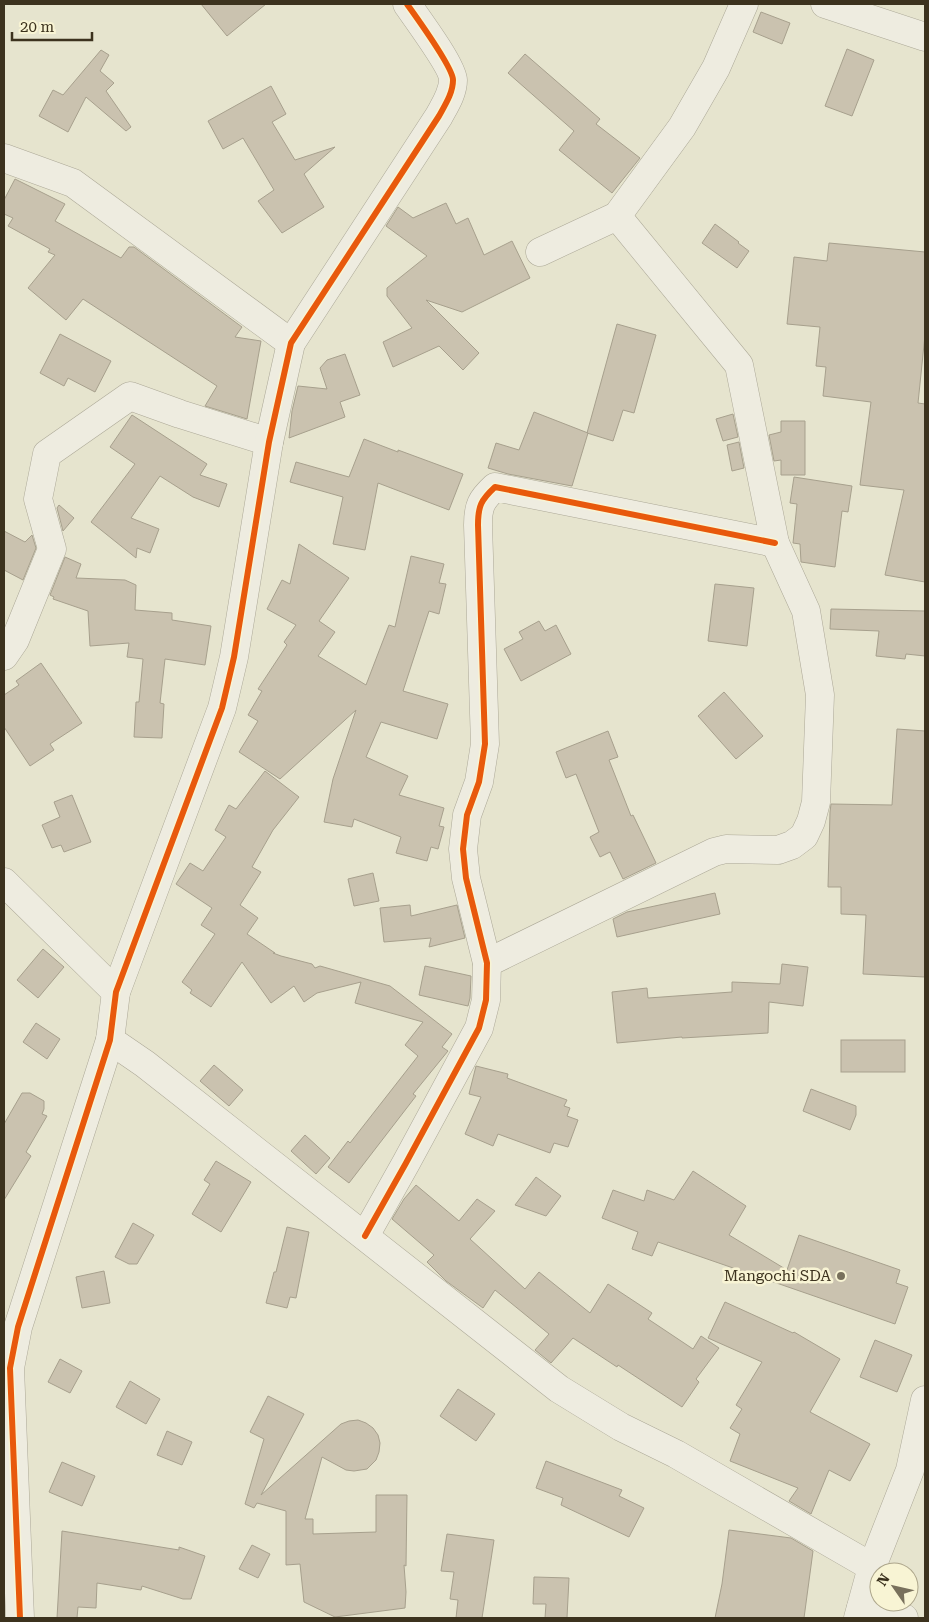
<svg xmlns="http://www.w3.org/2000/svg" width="929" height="1622" font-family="'Roboto Serif',serif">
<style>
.building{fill:#cac2af;stroke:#a7a08d}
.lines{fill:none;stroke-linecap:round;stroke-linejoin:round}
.street-casing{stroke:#aca897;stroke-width:29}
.street{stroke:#eeece0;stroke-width:28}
.cycleway-casing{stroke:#f8f4d4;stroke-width:9}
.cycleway{stroke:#e8590c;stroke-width:6}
.poi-dot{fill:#78705c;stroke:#f8f4d4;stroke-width:2}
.labels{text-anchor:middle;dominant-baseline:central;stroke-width:5;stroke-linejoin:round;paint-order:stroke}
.poi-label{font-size:15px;fill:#3c321e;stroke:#f8f4d4;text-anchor:end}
</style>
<rect width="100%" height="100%" fill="#e6e4ce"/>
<g class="building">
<path d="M201,4H266L227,36Z"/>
<path d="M761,12L790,23L782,44L753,32Z"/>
<path d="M847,49L874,60L852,116L825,106Z"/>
<path d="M101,50L109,55L100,71L114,83L106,91L131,127L126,131L86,97L68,132L39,116L53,90L63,95Z"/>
<path d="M525,54L600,119L596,124L640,158L612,193L559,150L574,131L508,73Z"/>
<path d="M271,86L286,114L272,122L295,160L335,147L304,174L324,207L282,233L258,201L274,190L243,138L223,149L208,121Z"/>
<path d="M15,179L65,204L55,221L121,258L129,247H134L242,327L235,337L261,341L247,419L205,406L217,386L83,299L66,320L28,288L55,255L48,252L50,249L8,226L13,218L4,214V200Z"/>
<path d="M446,203L456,224L468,218L484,255L512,241L530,278L462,312L426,300L479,353L463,370L439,346L393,367L383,342L412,328L387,296V288L427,256L386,226L398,207L413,218Z"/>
<path d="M715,224L739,242L738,243L749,251L737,268L702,243Z"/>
<path d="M829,243L925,252V335L918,403L925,404V582L885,575L904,490L860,485L871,402L823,396L826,367L816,366L820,327L787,324L794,257L827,261Z"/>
<path d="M617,324L656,335L634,413L623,410L613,441L587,433Z"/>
<path d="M60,334L111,361L95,392L68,378L64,386L40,373Z"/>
<path d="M345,354L360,395L340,402L345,417L289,438L292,411L298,386L327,389L320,368L327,360Z"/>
<path d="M534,412L588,433L572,486L508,474L488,468L496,443L519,450Z"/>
<path d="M733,414L738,437L723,441L716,419Z"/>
<path d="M132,415L207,464L200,475L227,484L219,507L193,497L160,476L131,518L159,529L150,553L137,548L136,558L91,522L135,464L110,447Z"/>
<path d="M781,421H805V475H781V460L774,461L769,435L781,432Z"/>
<path d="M364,439L398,452V450L463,474L449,510L378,483L365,550L333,544L343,497L290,482L296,462L349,477Z"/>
<path d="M739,442L744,468L732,471L727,445Z"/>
<path d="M794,477L852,486L848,512L842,511L835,567L801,562L800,544L793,543L797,504L790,503Z"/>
<path d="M59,505L74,518L63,531L57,508Z"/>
<path d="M4,531L25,542L32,535L36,548L23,580L4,570Z"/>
<path d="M299,544L349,578L319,621L335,632L318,656L366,685L389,625L395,627L411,556L444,564L439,583L446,584L439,614L429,611L403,691L448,704L437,739L381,722L366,757L408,776L399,795L444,808L439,826L444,827L438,849L431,847L427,861L396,853L401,837L354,819L352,827L324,822L333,779L356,710L280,779L239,752L258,721L248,715L262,691L258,689L287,645L284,642L296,625L267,609L282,580L290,584Z"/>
<path d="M65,557L81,564L76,578L125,580L136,585L135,610L172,613V620L211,626L205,665L165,659L160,703L164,704L162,738L134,737L136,702H139L143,659L127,657L129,643L90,646L88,611L53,599L54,597L50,595Z"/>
<path d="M715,584L754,588L747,646L708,641Z"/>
<path d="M831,609L925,611V656L906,654L905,659L876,656L879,631L830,629Z"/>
<path d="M539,621L545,631L556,625L571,654L521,681L504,649L523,639L519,632Z"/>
<path d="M41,663L82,723L50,744L54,750L30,766L4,727V695L19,685L16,681Z"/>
<path d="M724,692L763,736L736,759L698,716Z"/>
<path d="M897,729L925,731V977L863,974L866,915L841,914V887H828L830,812L831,804L892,805Z"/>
<path d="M608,731L618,757L609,760L631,816L633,815L656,863L623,879L610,852L600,857L590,837L599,832L576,774L566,778L556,752Z"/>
<path d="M265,771L299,797L273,830L252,867L261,872L240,905L258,918L247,934L275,953H273L281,956L312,964L315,968L320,966L390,986L452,1034L442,1047L448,1051L413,1094L416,1096L349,1183L328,1167L348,1141L350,1143L418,1056L405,1045L423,1022L355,1003L361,982L317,993L304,1002L294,986L271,1003L242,962L211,1007L190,993L192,990L182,982L215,934L201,925L212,908L176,884L190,863L203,871L226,837L215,830L229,805L236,809Z"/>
<path d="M72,795L91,842L64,852L61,845L52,848L42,825L60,817L54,802Z"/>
<path d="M373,873L379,901L354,906L348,879Z"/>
<path d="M715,893L720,914L617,937L613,919L627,912Z"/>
<path d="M410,905L411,916L457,905L465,938L429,947L431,938L384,942L380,908Z"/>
<path d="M43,949L64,967L38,998L17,980Z"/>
<path d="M782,964L808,967L803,1006L769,1002L768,1033L682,1038V1037L617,1043L612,992L647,988L648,998L732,992V982L780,984Z"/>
<path d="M425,966L471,976L470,998L468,1006L419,995Z"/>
<path d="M36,1023L60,1039L47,1059L23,1042Z"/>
<rect x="841" y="1040" width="64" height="32"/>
<path d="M214,1065L243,1090L229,1106L200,1081Z"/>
<path d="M476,1066L508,1074L507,1078L567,1100L564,1106L570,1108L567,1116L578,1120L568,1147L554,1143L550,1153L498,1134L493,1146L465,1134L481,1097L469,1094Z"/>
<path d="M811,1089L856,1106V1115L850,1130L803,1111Z"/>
<path d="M22,1093H30L44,1101V1109L42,1114L47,1116L26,1152L31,1156L4,1200V1124Z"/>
<path d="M305,1135L330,1158L316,1174L291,1151Z"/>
<path d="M216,1161L251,1182L221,1232L192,1214L210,1184L204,1180Z"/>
<path d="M693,1171L746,1206L729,1235L787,1270L799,1235L900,1270L896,1283L908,1287L895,1324L658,1242L652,1256L632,1249L638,1232L602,1218L613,1190L644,1201L647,1190L674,1200Z"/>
<path d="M536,1177L561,1196L546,1216L515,1205Z"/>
<path d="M416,1185L459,1221L477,1199L495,1211L470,1239L525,1289L539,1272L590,1313L608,1284L652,1313L648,1319L693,1349L701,1336L719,1348L696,1379L699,1382L682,1407L618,1365L617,1367L573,1338L551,1363L535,1350L549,1334L495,1290L483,1308L446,1281L427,1262L434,1255L392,1219L404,1199Z"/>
<path d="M133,1223L154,1235L137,1264H129L115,1257Z"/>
<path d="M287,1227L309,1232L296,1298L290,1297L287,1308L266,1303L274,1272H276Z"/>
<path d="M104,1271L110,1303L82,1308L76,1277Z"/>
<path d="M725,1302L793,1333L794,1332L840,1359L810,1412L870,1444L850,1481L829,1470L811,1514L789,1501L798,1488L730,1461L740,1434L730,1428L742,1409L736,1405L762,1362L708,1338Z"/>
<path d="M875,1340L912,1355L897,1392L860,1377Z"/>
<path d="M60,1359L82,1371L70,1393L48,1382Z"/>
<path d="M130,1381L160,1399L146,1424L116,1407Z"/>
<path d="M458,1389L495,1414L476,1441L440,1416Z"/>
<path d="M268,1396L304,1414L261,1495L341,1424L349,1421L358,1420L366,1423L373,1428L378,1435L380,1443L379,1452L376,1460L367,1469L354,1471L346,1470L322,1457L305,1519H313V1534L376,1532V1495H407L406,1566L404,1565L406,1592L405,1608L335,1617L304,1602L300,1564L286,1565V1511L257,1503L254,1508L245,1504L264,1439L250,1432Z"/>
<path d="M167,1431L192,1442L182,1465L157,1455Z"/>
<path d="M546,1461L622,1490L619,1496L644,1508L629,1537L561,1505L563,1498L536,1488Z"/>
<path d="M62,1462L95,1476L82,1506L49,1492Z"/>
<path d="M729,1530L791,1538L813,1551L804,1618H715L722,1584Z"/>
<path d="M62,1531L179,1550V1547L205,1556L191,1599H183L142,1586L141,1590L97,1583L96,1608L78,1607L77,1618H57Z"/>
<path d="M447,1534L494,1540L482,1618H456L458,1600L450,1599L454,1572L441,1571Z"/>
<path d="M252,1545L270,1554L258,1578L239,1569Z"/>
<path d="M534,1577L569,1578L567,1618H545L546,1604H533Z"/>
</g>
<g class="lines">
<defs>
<g id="street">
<path d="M825,4L925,37"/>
<path d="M4,158L73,183L291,343"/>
<path d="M540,252L617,216L682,127L716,68L744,4"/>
<path d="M4,656L15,640L52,549L38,499L47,454L130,396L180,414L269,442"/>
<path d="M4,882L116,992"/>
<path d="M487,963L714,852L726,849L778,850L792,845L804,836L811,821L816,802L820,695L806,611L775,543L739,365L617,216"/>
<path d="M110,1040L145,1064L559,1389L621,1427L676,1454L872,1567"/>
<path d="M365,1236L406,1163L479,1028L486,1000L487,963L466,878L463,849L467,815L479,782L485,744L478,525C478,506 481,500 495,487L775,543"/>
<path d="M861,1608L904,1618"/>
<path d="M20,1618L10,1368L18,1327L110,1040L116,992L222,708L234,657L269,442L291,343L439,116C445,105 453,93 453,80C453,67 416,17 407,4"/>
<path d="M858,1618L872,1567L910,1470L925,1400"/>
</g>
</defs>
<use href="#street" class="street-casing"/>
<use href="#street" class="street"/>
<defs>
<g id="cycleway">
<path d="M365,1236L406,1163L479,1028L486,1000L487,963L466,878L463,849L467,815L479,782L485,744L478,525C478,506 481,500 495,487L775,543"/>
<path d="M20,1618L10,1368L18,1327L110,1040L116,992L222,708L234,657L269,442L291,343L439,116C445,105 453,93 453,80C453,67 416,17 407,4"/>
</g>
</defs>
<use href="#cycleway" class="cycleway-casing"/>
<use href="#cycleway" class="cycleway"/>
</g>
<circle class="poi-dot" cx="841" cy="1276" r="5"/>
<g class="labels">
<g class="poi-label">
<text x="831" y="1276">Mangochi SDA</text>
</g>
</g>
<rect width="929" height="1622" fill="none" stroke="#3c321e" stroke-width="10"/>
<g transform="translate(894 1587) rotate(304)"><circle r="24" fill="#f8f4d4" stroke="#ada68b"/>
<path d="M0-4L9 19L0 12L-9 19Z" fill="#78705c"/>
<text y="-8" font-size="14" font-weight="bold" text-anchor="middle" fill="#3c321e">N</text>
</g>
<path d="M12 32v8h80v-8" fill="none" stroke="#3c321e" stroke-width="2.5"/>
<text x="20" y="32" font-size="15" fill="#3c321e" stroke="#f8f4d4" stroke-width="4" paint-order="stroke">20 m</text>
</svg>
